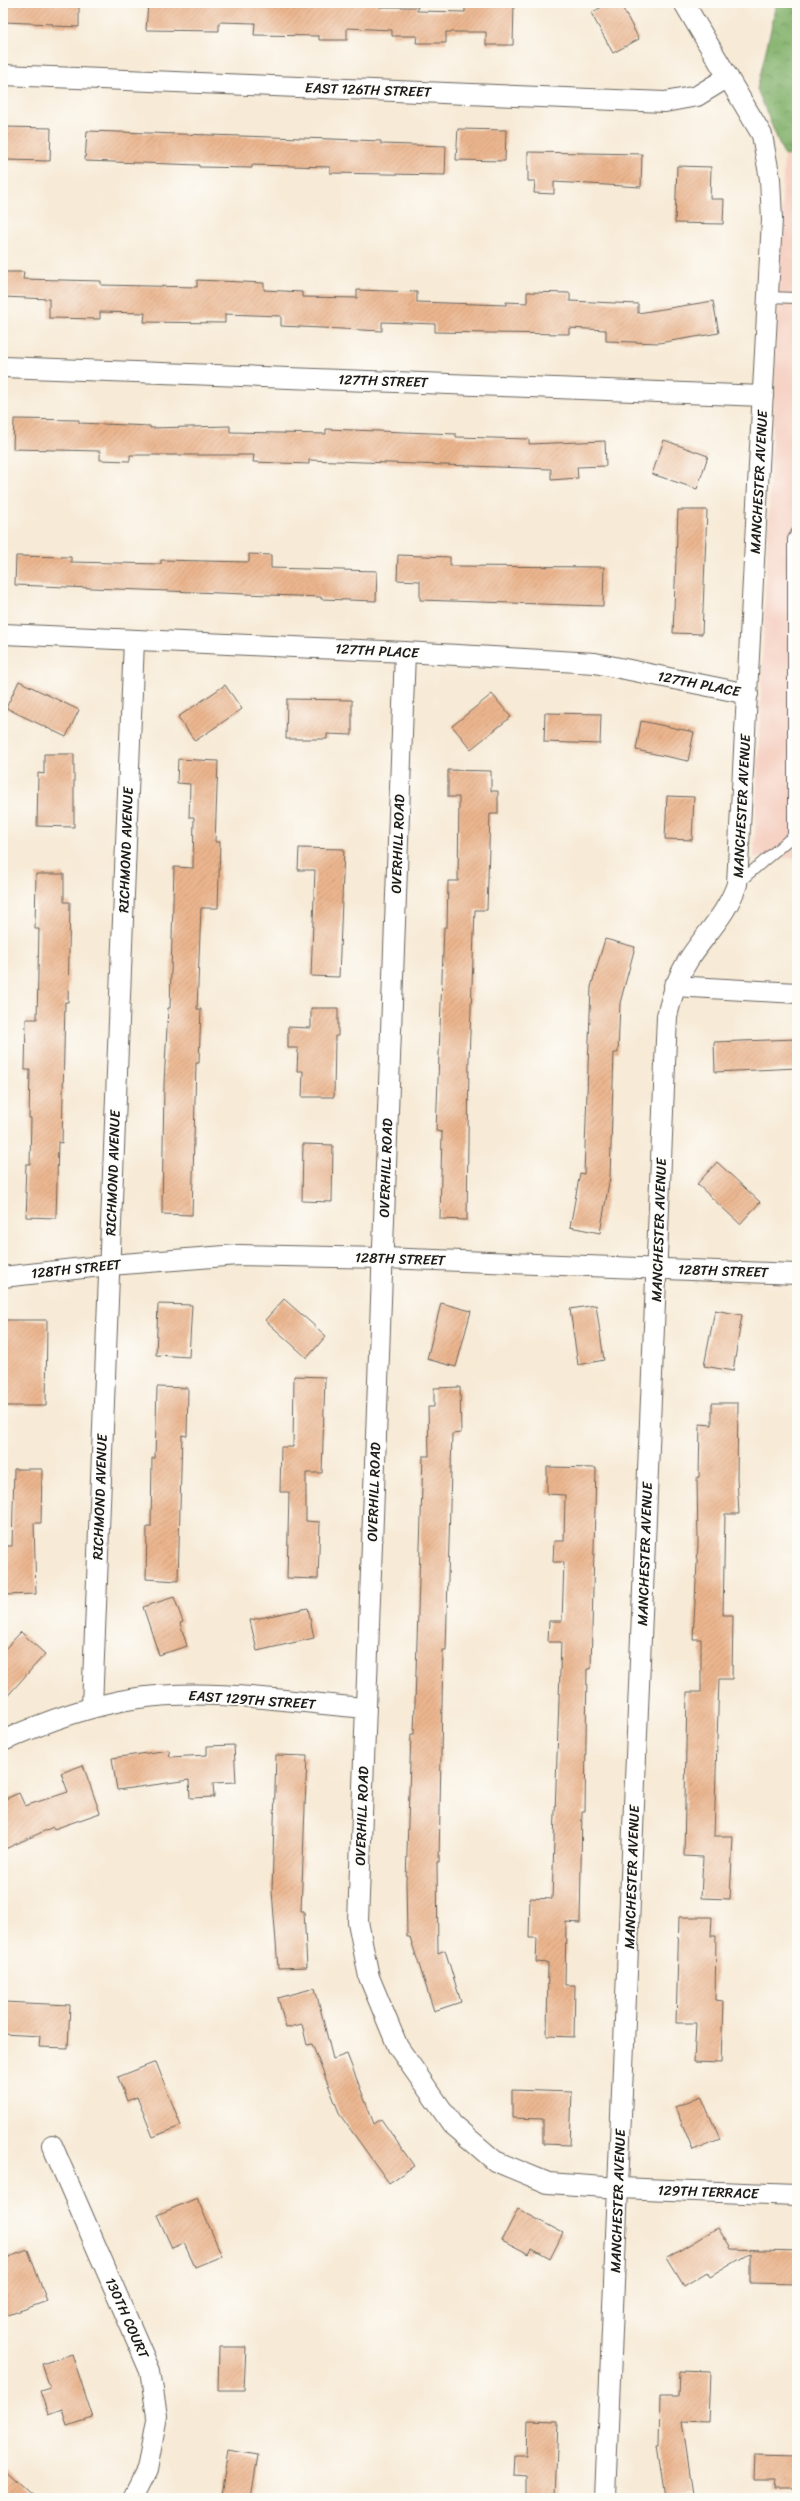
<svg xmlns="http://www.w3.org/2000/svg" width="800" height="2501" font-family="Sriracha,sans-serif">
<style>
.built{fill:#f6d2c4}
.forest{fill:url(#forest-crowns);stroke:#4f6644}
.building{fill:url(#building-hatch)}
.lines{fill:none;stroke-linecap:round;stroke-linejoin:round}
.lane-casing{stroke:#69645d;stroke-width:12}
.street-casing{stroke:#69645d;stroke-width:22}
.lane{stroke:#fff;stroke-width:10}
.street{stroke:#fff;stroke-width:20}
.labels{text-anchor:middle;dominant-baseline:central;stroke-width:3.5;stroke-linejoin:round;paint-order:stroke}
.street-label{font-size:14px;fill:#1c1c1c;stroke:#fdfcf7}
</style>
<defs>
<pattern id="forest-crowns" width="20" height="18" patternUnits="userSpaceOnUse"><rect width="20" height="18" fill="#82b16b"/><path d="M2 6a3 3 0 1 1 6 0M12 15a3 3 0 1 1 6 0" fill="none" stroke="#6a8f57"/></pattern>
<pattern id="building-hatch" width="6" height="6" patternUnits="userSpaceOnUse"><rect width="6" height="6" fill="#ebb58e"/><path d="M-1 1l2-2M0 6l6-6M5 7l2-2" fill="none" stroke="#c99b7a"/></pattern>
</defs>
<rect width="100%" height="100%" fill="#fdfcf7"/>
<filter id="ink" filterUnits="userSpaceOnUse"><feTurbulence type="fractalNoise" baseFrequency=".025" numOctaves="2"/><feDisplacementMap in="SourceGraphic" scale="8" xChannelSelector="R" yChannelSelector="G"/><feConvolveMatrix kernelMatrix="1 2 1 2 8 2 1 2 1" color-interpolation-filters="sRGB"/></filter>
<filter id="wash" filterUnits="userSpaceOnUse"><feTurbulence type="fractalNoise" baseFrequency=".012" numOctaves="4" result="noise"/><feDisplacementMap in="SourceGraphic" scale="16" xChannelSelector="R" yChannelSelector="G"/><feGaussianBlur stdDeviation="0.9" result="paint"/><feColorMatrix in="noise" values="0 0 0 0 0 0 0 0 0 0 0 0 0 0 0 0 0 1.4 0 .05"/><feComposite in="paint" operator="in"/></filter>
<g filter="url(#wash)">
<rect width="100%" height="100%" fill="#f7ead6"/>
<path class="built" d="M784,155L797,157V858L754,857Z"/>
<path class="forest" d="M777,3H797V157L784,155L757,89Z"/>
<g id="blocks">
<g class="building">
<path d="M3,3H79V27L53,26V24L3,22Z"/>
<path d="M148,3L320,5V3H380V7H418L417,11L465,12V4L514,5L513,45H486V32H446V43H416L417,36H392V30L347,28V40H319V36L254,35L255,23L219,22V31L146,30Z"/>
<path d="M609,3H620L639,39L613,53L591,13Z"/>
<path d="M5,127L51,128L50,161L4,160Z"/>
<path d="M458,129L506,130L505,161L456,160Z"/>
<path d="M87,131L332,139L381,141V144L446,146L445,175L330,173V167L252,165V168L199,167V165L85,161Z"/>
<path d="M528,152L642,154L641,187L554,182V194L534,193L535,181H528Z"/>
<path d="M677,166L711,167L710,199H724L723,224L675,223Z"/>
<path d="M3,272H24L23,279L101,281V285L197,287V280L264,283V290L302,292V297L357,298V290L417,292V302L506,305V302L527,303V292L570,293V301L638,304V313L713,301L719,333L659,343L606,341V330L569,328V334L489,333L435,332V324L382,322V331L281,326V316L225,314V323L144,322L145,313L100,312V319L49,318V299L3,297Z"/>
<path d="M14,419L79,420V423L150,426V428L230,426V432L326,434V429L456,434V437L529,439V444L605,441L606,466L577,467L578,478L551,480V469L309,460V464L253,462L254,455H130V461L100,460V451L13,449Z"/>
<path d="M664,440L708,456L697,489L652,474Z"/>
<path d="M678,510H707L702,634L673,633Z"/>
<path d="M249,554L271,555V568L377,571L376,601L321,599V597L15,585L16,556L71,557V562L161,564V560L249,562Z"/>
<path d="M398,555L450,557V566L604,567L603,606L420,600V581L397,580Z"/>
<path d="M19,681L79,710L66,737L6,708Z"/>
<path d="M225,685L242,709L195,741L178,717Z"/>
<path d="M492,694L511,717L471,749L452,726Z"/>
<path d="M287,699L352,700V735L327,734V739H286Z"/>
<path d="M545,713L601,714L600,744L544,742Z"/>
<path d="M641,721L694,732L688,761L636,750Z"/>
<path d="M44,754H74V827L37,826L38,773L44,774Z"/>
<path d="M178,759L218,761L215,842H220L218,908H201L197,1009H201L199,1063H196L192,1215L162,1214L164,1084L168,1008H170L174,867L193,868L194,817H189L190,784L177,783Z"/>
<path d="M448,770L491,771V791H498V814H490L487,910H475L469,1059L467,1220L440,1219L442,1132L436,1131L444,927H447L448,881H458L459,797H448Z"/>
<path d="M667,796L694,797L692,840L665,839Z"/>
<path d="M299,848L344,849L339,977L311,976L315,870H298Z"/>
<path d="M36,874H64V902H70L68,1002H65L62,1143L58,1142L56,1218L26,1217L27,1193H25L26,1164H30L31,1118H29L30,1070H25L26,1019H37L39,929H35Z"/>
<path d="M605,939L635,947L620,1003L618,1053H614L610,1177L600,1233L570,1227L580,1173L584,1174L591,987Z"/>
<path d="M311,1008H338V1036H335L334,1097H302L303,1071H297L298,1048H288V1027L311,1028Z"/>
<path d="M797,1039V1068L715,1072L714,1042Z"/>
<path d="M303,1144L333,1145L332,1202L302,1201Z"/>
<path d="M717,1162L760,1202L740,1224L697,1184Z"/>
<path d="M284,1299L326,1336L307,1358L265,1320Z"/>
<path d="M441,1303L471,1311L456,1367L427,1359Z"/>
<path d="M158,1304L192,1305L189,1357L156,1355Z"/>
<path d="M596,1305L604,1360L578,1365L570,1309Z"/>
<path d="M715,1310L742,1315L733,1371L704,1366Z"/>
<path d="M3,1320H47L46,1406H3Z"/>
<path d="M294,1376L325,1377L322,1473H306V1521L320,1522L318,1579L287,1578L289,1492H280L281,1447H293Z"/>
<path d="M157,1387L188,1388L187,1436L182,1435L178,1581L146,1579L147,1527H151L152,1458H155Z"/>
<path d="M460,1387L461,1433L452,1434L446,1650H443L439,1862H437L438,1953L445,1950L461,2002L434,2011L410,1937H407L406,1881L411,1734H414L423,1456H429L428,1407H434V1388Z"/>
<path d="M712,1403H738L737,1477L739,1514H725L723,1615H733L732,1679H719L714,1836H733L730,1899L701,1898L703,1857L684,1856L687,1692H701V1639H693L698,1544L697,1477H699L700,1424L712,1425Z"/>
<path d="M547,1467L596,1468L591,1669H587L585,1811H582L580,1923L566,1922L565,1985H575L574,2037L547,2036L548,1963L536,1962L537,1938H529L530,1898L552,1899L561,1642H548L549,1621H562L564,1562H553L554,1541H564L565,1495L547,1494Z"/>
<path d="M14,1469H42L41,1523H34L36,1594L4,1595L3,1546H12Z"/>
<path d="M174,1597L183,1622L180,1623L187,1646L159,1655L143,1607Z"/>
<path d="M308,1608L314,1638L257,1651L250,1620Z"/>
<path d="M21,1632L45,1654L3,1701V1651Z"/>
<path d="M234,1745L236,1782L213,1783L214,1797L190,1798L189,1780L117,1790L112,1758L169,1750L170,1757L207,1755V1746Z"/>
<path d="M276,1755L307,1756L301,1911H304L307,1967L278,1968L272,1891Z"/>
<path d="M83,1765L100,1813L54,1829L53,1827L3,1850V1800L19,1793L25,1806L68,1792L61,1773Z"/>
<path d="M679,1917H712L711,1936H716L715,2000L723,2001L721,2063L694,2062L696,2023H676Z"/>
<path d="M315,1988L333,2059L347,2054L374,2124L381,2119L414,2166L389,2183L340,2115L312,2044L307,2045L302,2024L286,2028L278,1998Z"/>
<path d="M3,2002L70,2005L68,2048L39,2047L40,2036L3,2034Z"/>
<path d="M156,2062L181,2126L153,2137L137,2097L127,2101L118,2077Z"/>
<path d="M512,2090L572,2092L570,2145L543,2144V2119L512,2118Z"/>
<path d="M701,2096L720,2139L693,2150L675,2107Z"/>
<path d="M197,2198L222,2256L195,2267L184,2243L172,2248L157,2215Z"/>
<path d="M518,2209L563,2233L550,2259L532,2249L529,2254L502,2240Z"/>
<path d="M717,2228L730,2249L797,2251V2284L750,2283V2253L710,2277L707,2272L684,2286L667,2258Z"/>
<path d="M28,2250L47,2301L3,2317V2259Z"/>
<path d="M219,2347H246L244,2390H218Z"/>
<path d="M72,2354L93,2418L67,2426L62,2409L48,2414L40,2391L50,2388L42,2364Z"/>
<path d="M679,2371L710,2372L708,2422L682,2421L693,2494L665,2498L657,2444H659L660,2397H678Z"/>
<path d="M528,2420L558,2421L555,2498H526V2476L514,2475L515,2455H527Z"/>
<path d="M228,2450L258,2455L251,2498L221,2496Z"/>
<path d="M755,2455L797,2456V2488H774L775,2480H754Z"/>
<path d="M3,2468L36,2498H3Z"/>
</g>
</g>
</g>
<g filter="url(#ink)">
<use href="#blocks" fill-opacity="0" stroke="#69645d" stroke-width="1"/>
<g class="lines">
<defs>
<g id="lane">
<path d="M768,297L797,298"/>
<path d="M737,884L793,836V539L797,532"/>
</g>
<g id="street">
<path d="M3,75L665,102L697,96L728,77"/>
<path d="M3,367L763,396"/>
<path d="M3,634L405,652L595,663L748,694"/>
<path d="M405,652L358,1922L369,1977L398,2047L452,2124L495,2161L548,2183L619,2188L797,2195"/>
<path d="M674,986L797,993"/>
<path d="M3,1277L110,1265L238,1255L383,1258L797,1274"/>
<path d="M92,1707L134,640"/>
<path d="M3,1741C46,1721 91,1705 138,1698C211,1688 292,1702 365,1708"/>
<path d="M52,2145L150,2371L157,2416L147,2470L133,2498"/>
<path d="M605,2498L667,1016C672,996 677,977 689,959C706,933 727,914 737,884L772,219L770,179L762,135L684,3"/>
</g>
</defs>
<use href="#lane" class="lane-casing"/>
<use href="#street" class="street-casing"/>
<use href="#lane" class="lane"/>
<use href="#street" class="street"/>
</g>
</g>
<g class="labels">
<g class="street-label">
<text transform="translate(368 90) rotate(2)">EAST 126TH STREET</text>
<text transform="translate(383 381) rotate(2)">127TH STREET</text>
<text transform="translate(759 482) rotate(-87)">MANCHESTER AVENUE</text>
<text transform="translate(377 651) rotate(3)">127TH PLACE</text>
<text transform="translate(699 684) rotate(11)">127TH PLACE</text>
<text transform="translate(742 806) rotate(-87)">MANCHESTER AVENUE</text>
<text transform="translate(398 844) rotate(-88)">OVERHILL ROAD</text>
<text transform="translate(126 850) rotate(-88)">RICHMOND AVENUE</text>
<text transform="translate(386 1168) rotate(-88)">OVERHILL ROAD</text>
<text transform="translate(113 1173) rotate(-88)">RICHMOND AVENUE</text>
<text transform="translate(659 1230) rotate(-88)">MANCHESTER AVENUE</text>
<text transform="translate(400 1259) rotate(2)">128TH STREET</text>
<text transform="translate(76 1269) rotate(-6)">128TH STREET</text>
<text transform="translate(723 1271) rotate(2)">128TH STREET</text>
<text transform="translate(374 1492) rotate(-88)">OVERHILL ROAD</text>
<text transform="translate(100 1497) rotate(-88)">RICHMOND AVENUE</text>
<text transform="translate(645 1554) rotate(-88)">MANCHESTER AVENUE</text>
<text transform="translate(252 1700) rotate(4)">EAST 129TH STREET</text>
<text transform="translate(362 1816) rotate(-88)">OVERHILL ROAD</text>
<text transform="translate(632 1877) rotate(-88)">MANCHESTER AVENUE</text>
<text transform="translate(708 2192) rotate(2)">129TH TERRACE</text>
<text transform="translate(618 2201) rotate(-88)">MANCHESTER AVENUE</text>
<text transform="translate(127 2318) rotate(66)">130TH COURT</text>
</g>
</g>
<rect width="800" height="2501" fill="none" stroke="#fdfcf7" stroke-width="16"/>
</svg>
